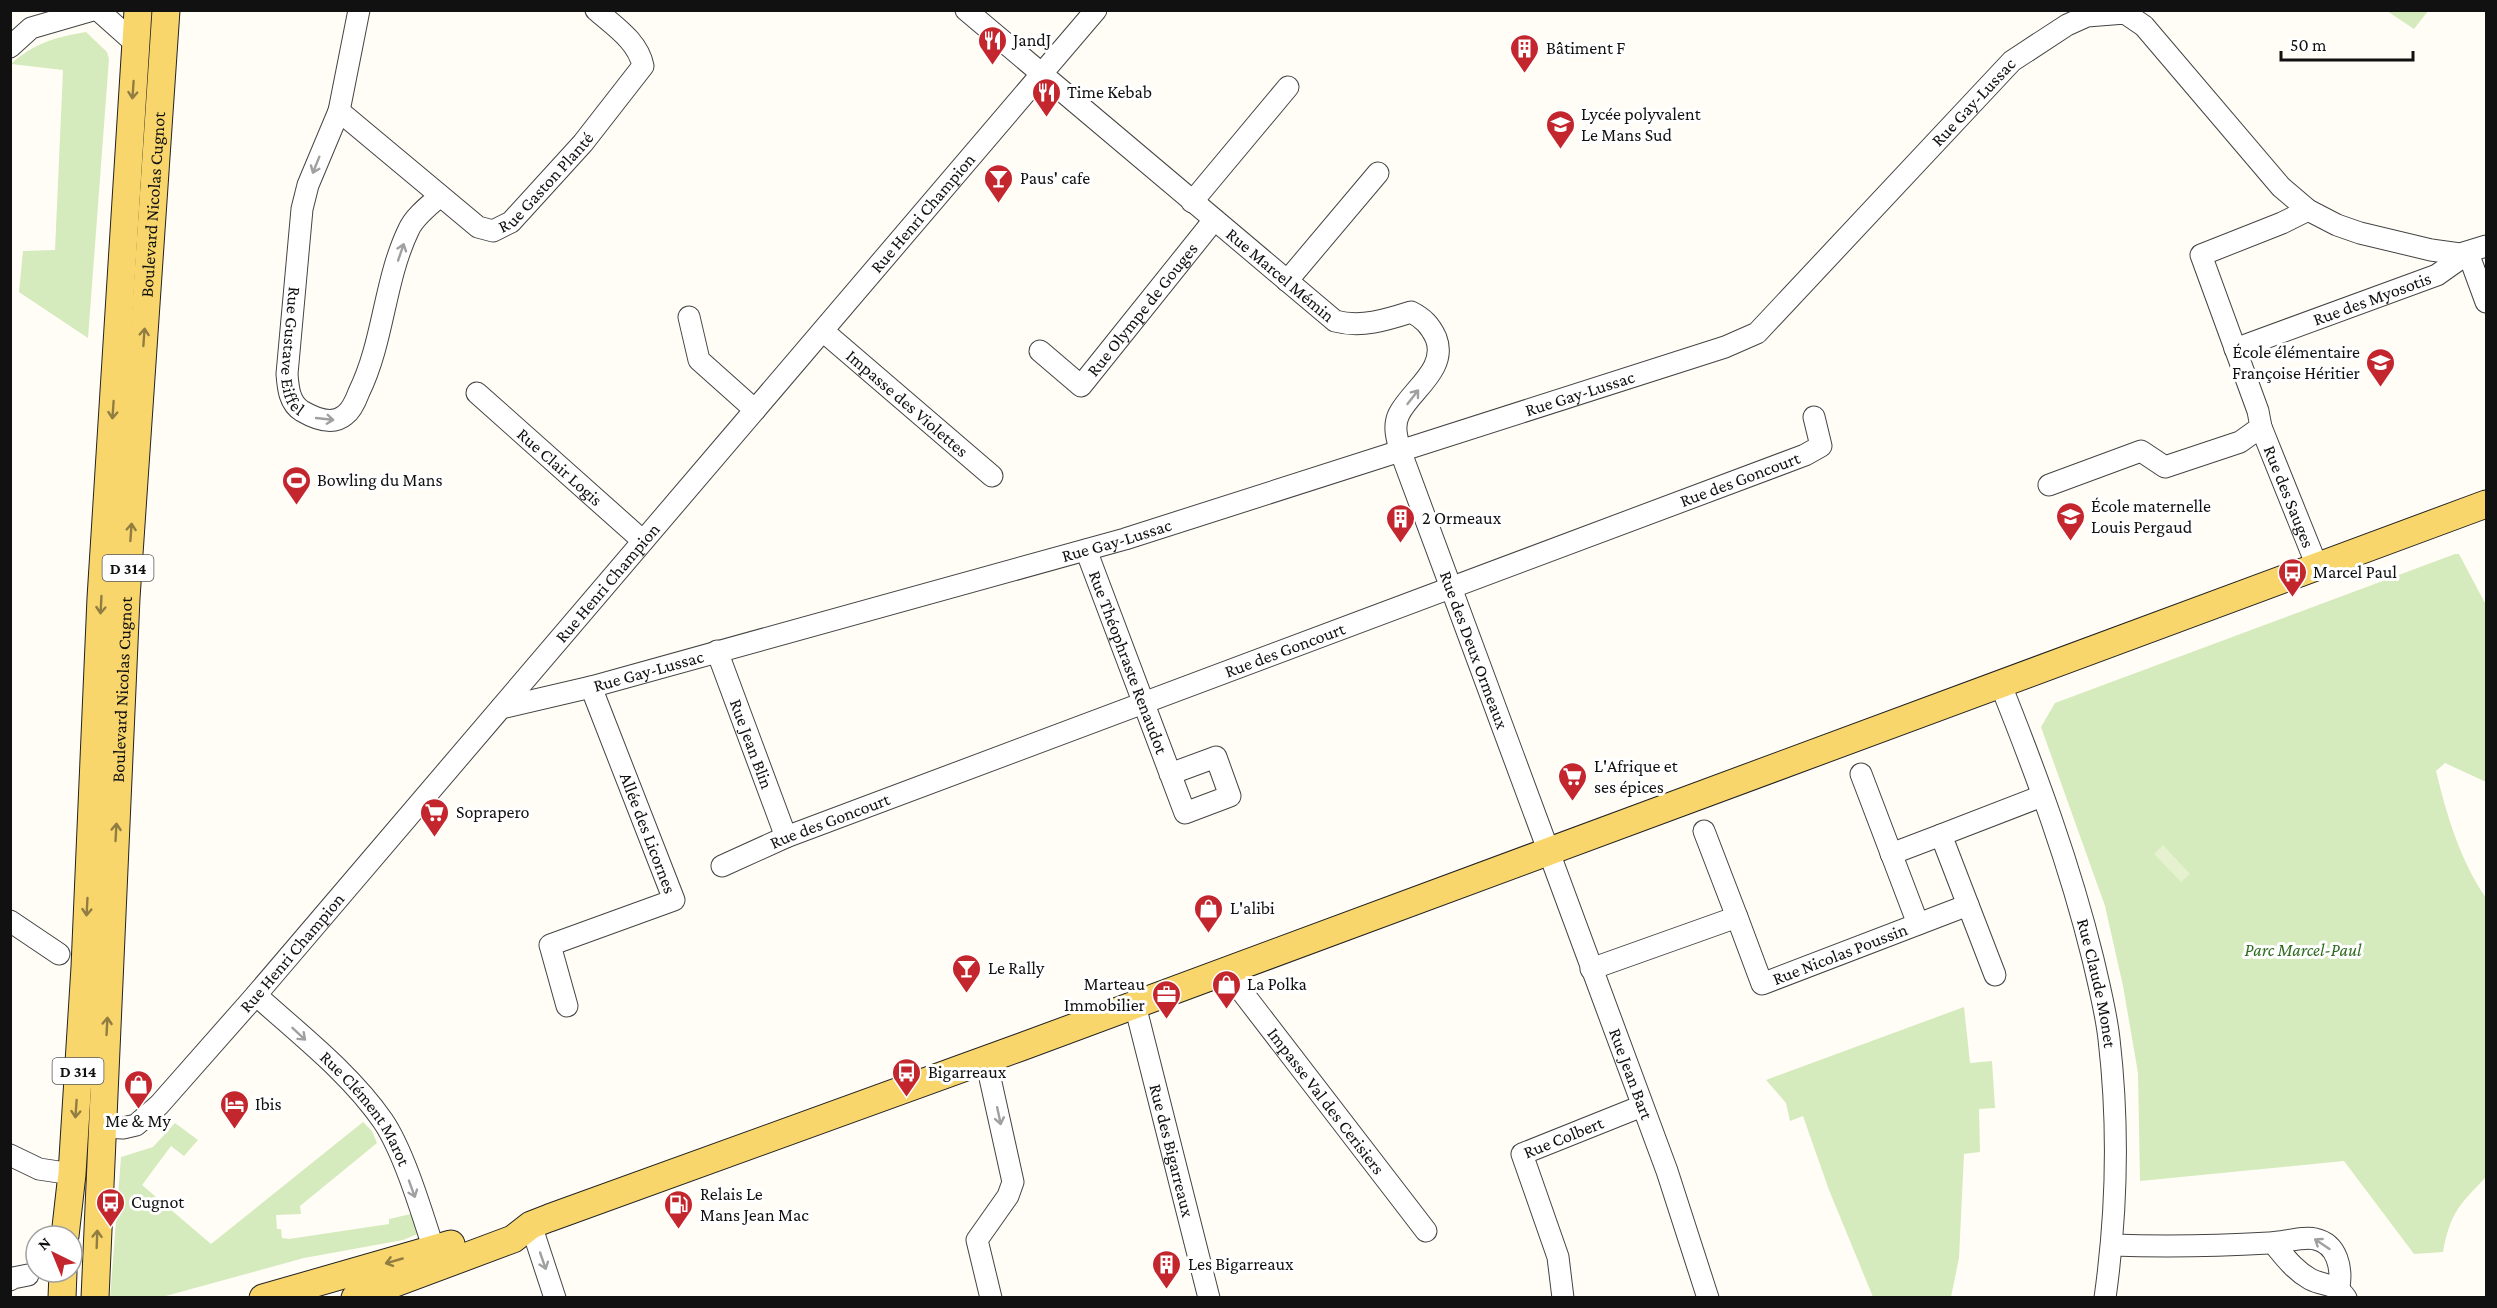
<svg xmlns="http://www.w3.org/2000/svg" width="2497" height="1308" font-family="'Crimson Pro',serif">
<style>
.green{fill:#d5ebbd}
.pitch{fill:#e6f2cf}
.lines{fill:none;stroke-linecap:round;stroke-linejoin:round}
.minor-casing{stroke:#444;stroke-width:23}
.major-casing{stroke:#222;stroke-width:29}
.minor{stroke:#fff;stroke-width:21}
.major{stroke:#f9d66b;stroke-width:27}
.oneway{stroke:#917d42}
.oneway2{stroke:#a0a0a0}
.labels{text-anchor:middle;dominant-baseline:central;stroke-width:6;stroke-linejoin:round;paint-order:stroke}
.shield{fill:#fff;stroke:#585858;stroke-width:1.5}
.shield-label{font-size:16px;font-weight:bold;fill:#111}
.poi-label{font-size:18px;fill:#111;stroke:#fff;text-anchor:start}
.street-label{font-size:18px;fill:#111;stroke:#fff}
.park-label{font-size:18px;font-style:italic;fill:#2f6b1f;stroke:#fff}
</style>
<rect width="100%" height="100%" fill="#fffdf5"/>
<g class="green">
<path d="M2387,11H2428L2414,29Z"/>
<path d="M86,32L107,52L109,59L88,338L19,292L23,251L55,250L63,70L11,64C34,43 56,37 86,32Z"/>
<path d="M2455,554H2459L2486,605V782L2445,763L2436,771C2447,816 2460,860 2486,898V1177C2460,1204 2450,1213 2443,1252L2414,1254L2344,1161L2140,1181L2138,1073L2123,986L2105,906L2041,727L2055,703Z"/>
<path d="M1964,1007L1970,1063L1992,1061L1995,1108L1979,1109L1980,1152L1964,1154L1959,1258L1951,1297H1873L1829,1190L1803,1116L1790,1121L1786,1103L1766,1080Z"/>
<path d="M363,1122L372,1131L377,1143L300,1206L301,1214L276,1215L277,1229H281L282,1238L289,1239L389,1224V1219L415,1213L422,1232L403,1240L304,1258L162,1297L110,1298L121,1157L153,1147L175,1123L198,1140L184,1156L171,1146L142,1185L211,1244Z"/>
</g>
<path class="pitch" d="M2163,845L2190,874L2181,882L2154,854Z"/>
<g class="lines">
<defs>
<g id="minor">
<path d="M98,10L135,43"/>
<path id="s1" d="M359,10L339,111L478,227L493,231L511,222L583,143L643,66C638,41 614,26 596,10"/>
<path id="s2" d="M966,10L1335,321C1361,328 1386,320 1411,312C1423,318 1430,325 1436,338C1448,369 1411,390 1399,414C1393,426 1397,438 1400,450L1667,1171L1708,1298"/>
<path d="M10,47L31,28L93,10"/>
<path id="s3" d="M339,111L308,185L302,209L287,374C288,387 289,403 302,411C314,418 332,426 345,415C352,410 356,400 359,392C384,341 384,280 409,229C415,216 430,205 440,196"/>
<path d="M1192,202L1288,87"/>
<path d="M2468,253L2486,302"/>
<path d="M1287,281L1378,173"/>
<path d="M689,317L699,360L755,410"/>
<path id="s4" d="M823,331L992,476"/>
<path id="s5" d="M2235,349L2437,275L2468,253"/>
<path id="s6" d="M1040,351L1081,386L1214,220"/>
<path id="s7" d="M477,393L643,541"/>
<path id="s8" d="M2261,427L2317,566"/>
<path d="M2049,485L2141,451L2165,467L2240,442L2261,427L2258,411L2201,255L2282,223L2308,210"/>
<path id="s9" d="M1086,550L1185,813L1230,796L1216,757L1170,774"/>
<path id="s10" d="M717,651L786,837"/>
<path id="s11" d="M2000,683C2036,773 2070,865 2093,959C2099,985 2106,1012 2109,1039C2119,1125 2117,1212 2105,1298"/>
<path id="s12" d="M501,708L591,687L1125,539L1725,347L1757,333L2012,61L2067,25L2087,16L2125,13L2144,26L2281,187L2308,210L2337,225L2360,233L2431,250L2460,254L2486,246"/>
<path d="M1861,774L1918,924"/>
<path d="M1704,831L1737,917"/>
<path d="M1891,854L1941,835"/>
<path id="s13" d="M722,866L786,837L1805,455L1821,446L1814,417"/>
<path d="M1968,905L1995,975"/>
<path d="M10,921L59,954"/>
<path id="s14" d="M1591,969L1737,917L1762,984L1968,905L1941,835L2042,796"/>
<path id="s15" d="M1226,971L1426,1231"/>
<path id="s16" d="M256,995C299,1034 350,1073 383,1121C404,1152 422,1213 434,1250"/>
<path id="s17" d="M1135,1005L1209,1298"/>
<path d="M567,1006L550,945L674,900L591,687"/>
<path d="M986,1060L1013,1182L1008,1196L977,1240L991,1298"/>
<path id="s18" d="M102,1127L123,1128L136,1125L159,1105L256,995L1096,10"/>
<path d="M10,1155L39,1169L72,1174"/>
<path d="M531,1225L555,1298"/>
<path d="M2273,1243C2285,1257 2294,1270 2310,1279C2326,1287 2335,1282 2346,1298"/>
<path d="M2112,1245C2165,1247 2217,1246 2269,1243C2282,1243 2304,1236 2315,1239C2338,1244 2342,1269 2339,1287"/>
<path d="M10,1280L13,1278L28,1275"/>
<path id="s19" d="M1563,1298L1558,1257L1522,1154L1642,1106"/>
</g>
<g id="major">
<path d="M65,1236L72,1174L85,967L101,598L138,10"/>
<path d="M62,1298L63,1272"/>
<path id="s20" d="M95,1298L126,598L166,10"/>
<path d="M263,1298L451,1244"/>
<path d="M355,1298L513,1239L531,1225L549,1218L1021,1047L2486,504"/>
</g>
</defs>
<use href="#minor" class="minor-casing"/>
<use href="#major" class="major-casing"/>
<use href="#minor" class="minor"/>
<use href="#major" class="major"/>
</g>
<defs><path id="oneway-shaft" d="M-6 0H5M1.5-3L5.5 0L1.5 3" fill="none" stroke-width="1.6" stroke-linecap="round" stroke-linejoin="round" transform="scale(1.5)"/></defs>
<g class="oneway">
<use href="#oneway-shaft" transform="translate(133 90) rotate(94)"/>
<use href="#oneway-shaft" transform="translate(144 337) rotate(-86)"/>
<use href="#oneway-shaft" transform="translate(113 410) rotate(94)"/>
<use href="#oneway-shaft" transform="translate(131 532) rotate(-86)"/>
<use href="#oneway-shaft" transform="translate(101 605) rotate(93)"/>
<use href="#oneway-shaft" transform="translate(116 832) rotate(-87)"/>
<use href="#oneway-shaft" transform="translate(87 907) rotate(93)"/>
<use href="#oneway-shaft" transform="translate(107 1026) rotate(-87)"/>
<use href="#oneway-shaft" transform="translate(76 1109) rotate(94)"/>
<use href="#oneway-shaft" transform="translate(97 1239) rotate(-88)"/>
<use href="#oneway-shaft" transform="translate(394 1261) rotate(164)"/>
</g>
<g class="oneway2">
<use href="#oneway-shaft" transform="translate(316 165) rotate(112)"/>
<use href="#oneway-shaft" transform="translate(401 252) rotate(-71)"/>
<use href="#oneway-shaft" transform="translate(1413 397) rotate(-52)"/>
<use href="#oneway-shaft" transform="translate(325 419) rotate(6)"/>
<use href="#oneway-shaft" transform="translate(299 1034) rotate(43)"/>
<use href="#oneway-shaft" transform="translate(999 1116) rotate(78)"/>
<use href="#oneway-shaft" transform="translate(412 1189) rotate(70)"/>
<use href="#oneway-shaft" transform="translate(2322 1244) rotate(-146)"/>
<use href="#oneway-shaft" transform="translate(543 1261) rotate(71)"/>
</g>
<defs>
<symbol id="restaurant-pin" viewBox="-11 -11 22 30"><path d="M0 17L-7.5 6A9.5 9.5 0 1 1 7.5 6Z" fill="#c4262e" stroke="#fff"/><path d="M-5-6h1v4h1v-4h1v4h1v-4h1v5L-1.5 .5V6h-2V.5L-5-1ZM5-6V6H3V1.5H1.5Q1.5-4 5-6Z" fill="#fff"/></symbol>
<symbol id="building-pin" viewBox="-11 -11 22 30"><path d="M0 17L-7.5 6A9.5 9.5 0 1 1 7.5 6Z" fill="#c4262e" stroke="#fff"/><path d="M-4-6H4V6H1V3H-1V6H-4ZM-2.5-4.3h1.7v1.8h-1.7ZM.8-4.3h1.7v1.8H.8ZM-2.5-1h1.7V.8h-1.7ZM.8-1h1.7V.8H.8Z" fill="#fff"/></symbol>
<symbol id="school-pin" viewBox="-11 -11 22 30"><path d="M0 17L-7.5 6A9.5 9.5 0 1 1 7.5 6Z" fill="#c4262e" stroke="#fff"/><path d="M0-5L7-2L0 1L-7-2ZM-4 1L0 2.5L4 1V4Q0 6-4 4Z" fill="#fff"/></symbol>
<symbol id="bar-pin" viewBox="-11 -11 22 30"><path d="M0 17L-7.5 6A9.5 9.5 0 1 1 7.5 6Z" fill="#c4262e" stroke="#fff"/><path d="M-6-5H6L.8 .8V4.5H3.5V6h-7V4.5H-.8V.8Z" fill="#fff"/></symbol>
<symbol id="stadium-pin" viewBox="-11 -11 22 30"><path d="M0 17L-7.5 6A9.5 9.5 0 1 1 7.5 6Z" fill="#c4262e" stroke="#fff"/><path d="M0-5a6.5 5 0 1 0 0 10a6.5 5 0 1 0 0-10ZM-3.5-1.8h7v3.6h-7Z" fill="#fff"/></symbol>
<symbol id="bus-pin" viewBox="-11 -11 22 30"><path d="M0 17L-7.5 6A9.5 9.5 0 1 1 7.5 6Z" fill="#c4262e" stroke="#fff"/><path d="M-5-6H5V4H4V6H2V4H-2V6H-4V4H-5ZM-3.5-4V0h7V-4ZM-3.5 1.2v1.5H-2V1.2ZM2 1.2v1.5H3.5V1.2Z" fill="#fff"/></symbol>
<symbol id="supermarket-pin" viewBox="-11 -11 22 30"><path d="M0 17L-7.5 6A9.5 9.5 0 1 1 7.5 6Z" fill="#c4262e" stroke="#fff"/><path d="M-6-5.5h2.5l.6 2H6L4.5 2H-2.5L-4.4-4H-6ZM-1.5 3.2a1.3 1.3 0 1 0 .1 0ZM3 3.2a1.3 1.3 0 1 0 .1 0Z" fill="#fff"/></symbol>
<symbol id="shop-pin" viewBox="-11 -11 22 30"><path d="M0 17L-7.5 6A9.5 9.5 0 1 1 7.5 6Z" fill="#c4262e" stroke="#fff"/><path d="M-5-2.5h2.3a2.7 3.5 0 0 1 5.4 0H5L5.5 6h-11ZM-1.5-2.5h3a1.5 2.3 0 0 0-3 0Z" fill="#fff"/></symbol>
<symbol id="office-pin" viewBox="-11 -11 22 30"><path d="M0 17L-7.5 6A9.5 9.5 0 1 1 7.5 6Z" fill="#c4262e" stroke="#fff"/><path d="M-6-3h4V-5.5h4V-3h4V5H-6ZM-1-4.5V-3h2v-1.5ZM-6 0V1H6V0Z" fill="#fff"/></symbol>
<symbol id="hotel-pin" viewBox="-11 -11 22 30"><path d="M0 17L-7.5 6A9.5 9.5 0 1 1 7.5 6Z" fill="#c4262e" stroke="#fff"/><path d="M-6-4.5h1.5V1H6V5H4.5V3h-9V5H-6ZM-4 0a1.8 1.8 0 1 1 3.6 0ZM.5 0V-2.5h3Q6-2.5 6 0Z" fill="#fff"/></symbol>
<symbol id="fuel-pin" viewBox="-11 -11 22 30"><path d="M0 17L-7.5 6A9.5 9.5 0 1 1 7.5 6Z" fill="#c4262e" stroke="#fff"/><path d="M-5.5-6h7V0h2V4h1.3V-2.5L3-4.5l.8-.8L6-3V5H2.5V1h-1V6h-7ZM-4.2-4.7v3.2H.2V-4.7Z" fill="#fff"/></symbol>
</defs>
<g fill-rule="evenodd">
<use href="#restaurant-pin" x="976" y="24" width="33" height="45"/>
<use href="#building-pin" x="1508" y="32" width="33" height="45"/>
<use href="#restaurant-pin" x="1030" y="76" width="33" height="45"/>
<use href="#school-pin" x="1544" y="108" width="33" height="45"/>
<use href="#bar-pin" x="982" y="162" width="33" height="45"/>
<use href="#school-pin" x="2364" y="346" width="33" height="45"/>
<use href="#stadium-pin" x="280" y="464" width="33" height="45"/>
<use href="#school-pin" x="2054" y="500" width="33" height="45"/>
<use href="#building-pin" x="1384" y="502" width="33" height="45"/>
<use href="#bus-pin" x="2276" y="556" width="33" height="45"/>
<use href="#supermarket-pin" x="1556" y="760" width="33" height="45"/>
<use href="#supermarket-pin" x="418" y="796" width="33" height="45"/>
<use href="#shop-pin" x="1192" y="892" width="33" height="45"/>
<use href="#bar-pin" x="950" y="952" width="33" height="45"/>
<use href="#shop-pin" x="1210" y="968" width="33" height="45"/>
<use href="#office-pin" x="1150" y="978" width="33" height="45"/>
<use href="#bus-pin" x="890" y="1056" width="33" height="45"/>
<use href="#shop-pin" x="122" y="1068" width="33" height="45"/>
<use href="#hotel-pin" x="218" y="1088" width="33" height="45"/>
<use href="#bus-pin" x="94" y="1186" width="33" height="45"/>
<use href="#fuel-pin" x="662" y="1188" width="33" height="45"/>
<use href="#building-pin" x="1150" y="1248" width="33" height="45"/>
</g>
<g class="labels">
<g class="shield">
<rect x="102.5" y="555" width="51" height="26" rx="4.5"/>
<rect x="52.5" y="1058" width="51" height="26" rx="4.5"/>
</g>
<g class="shield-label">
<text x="128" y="568">D 314</text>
<text x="78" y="1071">D 314</text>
</g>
<g class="poi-label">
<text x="1013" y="40">JandJ</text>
<text x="1546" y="48">Bâtiment F</text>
<text x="1067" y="92">Time Kebab</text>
<text x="1581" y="114">Lycée polyvalent<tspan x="1581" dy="21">Le Mans Sud</tspan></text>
<text x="1020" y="178">Paus' cafe</text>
<text x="2360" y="352" text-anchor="end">École élémentaire<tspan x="2360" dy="21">Françoise Héritier</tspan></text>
<text x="317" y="480">Bowling du Mans</text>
<text x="2091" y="506">École maternelle<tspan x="2091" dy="21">Louis Pergaud</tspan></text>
<text x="1422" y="518">2 Ormeaux</text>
<text x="2313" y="572">Marcel Paul</text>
<text x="1594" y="766">L'Afrique et<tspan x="1594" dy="21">ses épices</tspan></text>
<text x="456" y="812">Soprapero</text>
<text x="1230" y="908">L'alibi</text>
<text x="988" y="968">Le Rally</text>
<text x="1145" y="984" text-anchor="end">Marteau<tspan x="1145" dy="21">Immobilier</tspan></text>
<text x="1247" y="984">La Polka</text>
<text x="928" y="1072">Bigarreaux</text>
<text x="255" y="1104">Ibis</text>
<text x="138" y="1121" text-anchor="middle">Me &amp; My</text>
<text x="700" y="1194">Relais Le<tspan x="700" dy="21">Mans Jean Mac</tspan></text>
<text x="131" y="1202">Cugnot</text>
<text x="1188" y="1264">Les Bigarreaux</text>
</g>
<g class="street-label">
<text stroke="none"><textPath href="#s12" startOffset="1628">Rue Gay-Lussac</textPath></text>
<text stroke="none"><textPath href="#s1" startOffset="372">Rue Gaston Planté</textPath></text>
<text stroke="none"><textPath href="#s20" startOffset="1095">Boulevard Nicolas Cugnot</textPath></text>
<text stroke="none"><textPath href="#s18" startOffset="1239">Rue Henri Champion</textPath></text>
<text stroke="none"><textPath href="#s2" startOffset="411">Rue Marcel Mémin</textPath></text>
<text stroke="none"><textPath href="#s5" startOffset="146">Rue des Myosotis</textPath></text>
<text stroke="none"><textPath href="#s6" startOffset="152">Rue Olympe de Gouges</textPath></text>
<text stroke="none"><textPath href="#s3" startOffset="248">Rue Gustave Eiffel</textPath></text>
<text stroke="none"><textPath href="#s12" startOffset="1124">Rue Gay-Lussac</textPath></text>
<text stroke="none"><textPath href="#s4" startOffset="111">Impasse des Violettes</textPath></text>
<text stroke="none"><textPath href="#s7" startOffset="111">Rue Clair Logis</textPath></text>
<text stroke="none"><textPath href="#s13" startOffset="1089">Rue des Goncourt</textPath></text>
<text stroke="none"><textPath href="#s8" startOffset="75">Rue des Sauges</textPath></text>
<text stroke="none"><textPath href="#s12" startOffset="638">Rue Gay-Lussac</textPath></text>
<text stroke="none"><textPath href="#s18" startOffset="753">Rue Henri Champion</textPath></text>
<text stroke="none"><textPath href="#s13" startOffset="603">Rue des Goncourt</textPath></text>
<text stroke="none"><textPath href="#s2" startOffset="936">Rue des Deux Ormeaux</textPath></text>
<text stroke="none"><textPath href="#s9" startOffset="120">Rue Théophraste Renaudot</textPath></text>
<text stroke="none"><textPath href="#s12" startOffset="152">Rue Gay-Lussac</textPath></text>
<text stroke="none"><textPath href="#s20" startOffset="609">Boulevard Nicolas Cugnot</textPath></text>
<text stroke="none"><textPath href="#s10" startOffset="99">Rue Jean Blin</textPath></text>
<text stroke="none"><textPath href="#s13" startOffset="117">Rue des Goncourt</textPath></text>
<text transform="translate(648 833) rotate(69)">Allée des Licornes</text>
<text stroke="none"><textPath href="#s18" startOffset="267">Rue Henri Champion</textPath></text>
<text stroke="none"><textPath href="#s14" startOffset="310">Rue Nicolas Poussin</textPath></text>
<text stroke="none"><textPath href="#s11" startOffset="316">Rue Claude Monet</textPath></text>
<text stroke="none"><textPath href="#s2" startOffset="1388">Rue Jean Bart</textPath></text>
<text stroke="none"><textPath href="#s15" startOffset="164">Impasse Val des Cerisiers</textPath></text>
<text stroke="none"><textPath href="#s16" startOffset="159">Rue Clément Marot</textPath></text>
<text stroke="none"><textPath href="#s19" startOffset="195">Rue Colbert</textPath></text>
<text stroke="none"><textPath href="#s17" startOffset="150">Rue des Bigarreaux</textPath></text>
</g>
<g class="park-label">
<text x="2303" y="950">Parc Marcel-Paul</text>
</g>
</g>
<rect width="2497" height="1308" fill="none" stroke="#111111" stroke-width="24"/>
<g transform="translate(54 1254) rotate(317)"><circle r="28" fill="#ffffff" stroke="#a0a0a0" stroke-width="1.5"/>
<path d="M0-4.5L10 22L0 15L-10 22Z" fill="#c4262e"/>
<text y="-9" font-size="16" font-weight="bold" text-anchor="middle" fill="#111111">N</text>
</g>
<path d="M2281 51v9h132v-9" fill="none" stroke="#111111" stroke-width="3"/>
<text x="2290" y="51" font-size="18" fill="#111111" stroke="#ffffff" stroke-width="4.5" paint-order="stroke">50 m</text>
</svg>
